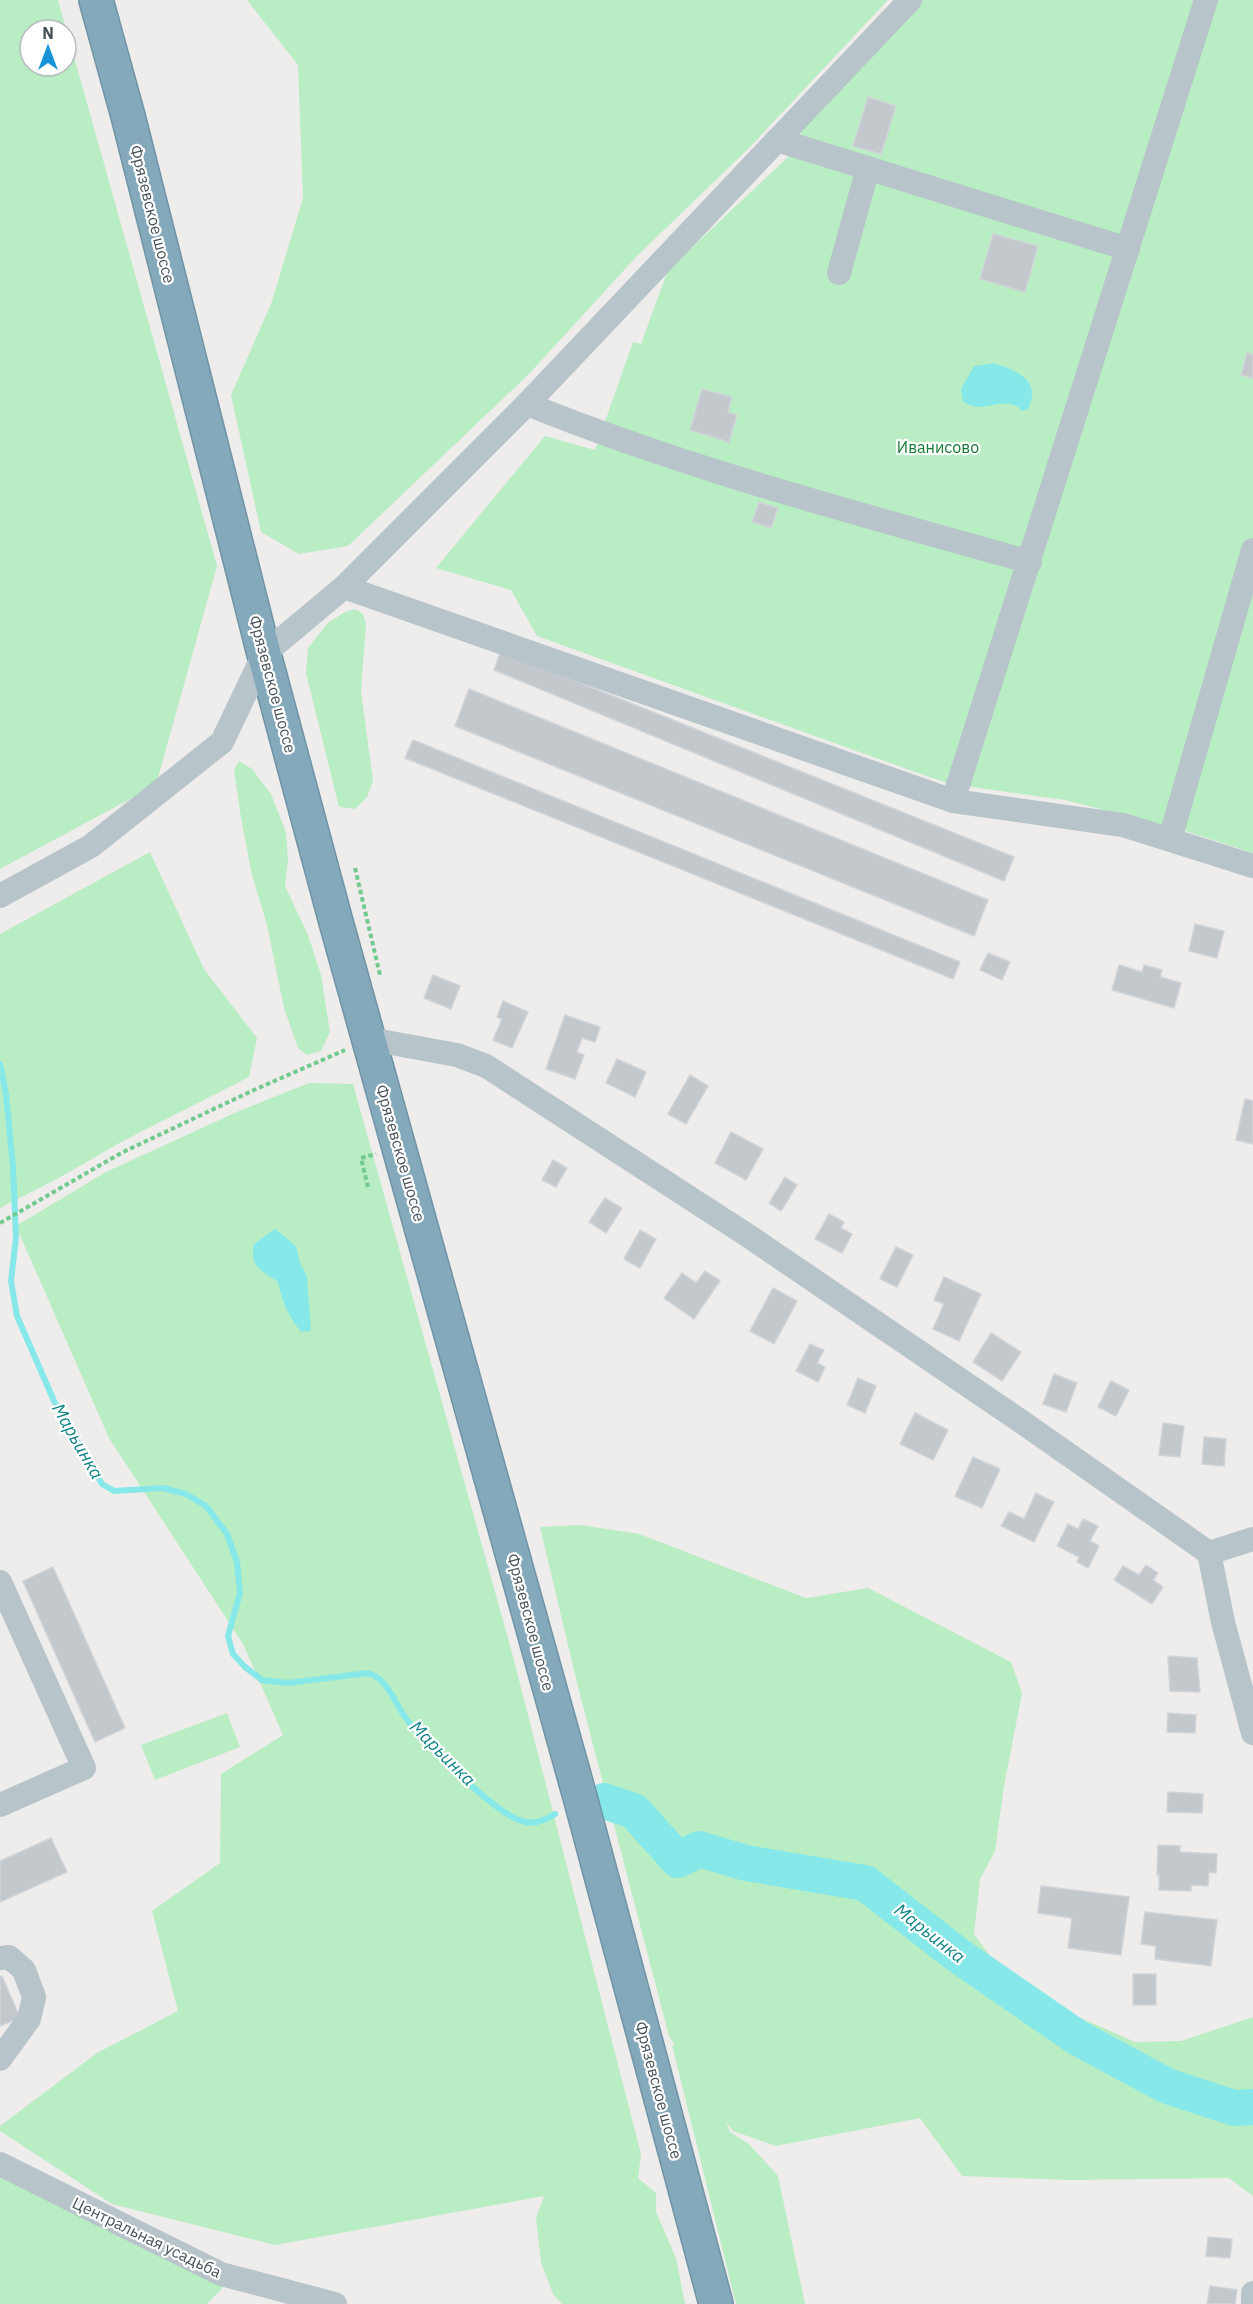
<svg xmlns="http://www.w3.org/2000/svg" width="1253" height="2304" font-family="'IBM Plex Sans',sans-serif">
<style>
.green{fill:#b9edc3;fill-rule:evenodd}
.water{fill:#87e8ea}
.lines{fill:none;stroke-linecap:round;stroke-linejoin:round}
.stream{stroke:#87e8ea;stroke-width:6}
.river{stroke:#87e8ea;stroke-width:36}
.building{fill:#c3c8cc;stroke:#d0d4d8;stroke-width:1.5}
.highway-casing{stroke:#6f94a6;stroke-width:36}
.path{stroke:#72ca8e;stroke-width:4;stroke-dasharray:4.5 3;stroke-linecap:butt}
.minor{stroke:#b7c4c9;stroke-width:24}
.highway{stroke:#84a9bb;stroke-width:33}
.labels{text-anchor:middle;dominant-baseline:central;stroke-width:4.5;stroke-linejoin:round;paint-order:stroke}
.street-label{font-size:16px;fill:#455359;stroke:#fff}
.park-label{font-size:16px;fill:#187835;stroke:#fff}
.water-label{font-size:18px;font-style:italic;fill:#0f8385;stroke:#fff}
</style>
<rect width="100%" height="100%" fill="#efecec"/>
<g class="green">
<path d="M0,0H58L217,566L156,785L0,869ZM30,30H66V66H30Z"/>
<path d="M247,0H888L748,149L637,256L528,375L348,546L299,554L261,532L231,395L271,304L303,198L298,65Z"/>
<path d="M921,0H1253V853L1182,830L1065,800L950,784L915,772L537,636L511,590L436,568L545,436L595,450L633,342L641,344L668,270L789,156L800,138L802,128Z"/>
<path d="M355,609L363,614L366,624L361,691L373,781L367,797L355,809L339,807L306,673L308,648L328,623L345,612Z"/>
<path d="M239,761L252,769L271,794L286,832L288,861L285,886L308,935L321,975L330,1032L321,1051L307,1055L298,1048L284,1008L267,925L252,875L241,818L234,770Z"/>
<path d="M150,852L204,969L257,1038L249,1077L123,1141L57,1179L0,1208V934Z"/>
<path d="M309,1083L353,1084L511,1649L641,2154L638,2178L656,2193V2212L676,2258L685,2304H562L553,2294L541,2262L536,2218L544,2196L275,2245L112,2204L0,2131V2126L97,2053L178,2011L152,1911L220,1863L221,1774L283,1735L243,1644L109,1438L16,1226L106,1172L239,1111Z"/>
<path d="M581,1525L639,1534L806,1598L868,1588L1011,1662L1022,1693L1004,1786L995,1851L980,1879L974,1934L1013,1988L1135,2042L1181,2041L1253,2017V2196L1229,2178L1068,2180L962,2176L920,2118L776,2146L733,2131L726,2122L730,2132L749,2144L778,2176L805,2304H736L672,2045H675L669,2036L578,1687L540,1527Z"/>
<path d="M227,1713L240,1747L155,1780L141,1745Z"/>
<path d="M0,2174L229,2281L207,2304H0Z"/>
</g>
<g class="water">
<path d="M994,363C1017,371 1042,380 1028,409L1022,411C1010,397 993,407 978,407C973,407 968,404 963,402L961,389L974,366Z"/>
<path d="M275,1229L296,1246L300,1263L307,1276L311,1331L301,1332C289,1317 282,1302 278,1282C262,1271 249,1267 254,1244Z"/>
</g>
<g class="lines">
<path class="stream" d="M0,1064L6,1094L13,1167L16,1237L11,1281L17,1316L54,1401L102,1484L114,1491L163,1488L186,1494L206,1506L227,1534L237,1562L240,1593L228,1636L233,1654L245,1667L262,1680L288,1683L368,1673C390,1680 394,1704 408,1721C426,1744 498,1817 525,1822C536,1824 546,1820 555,1814"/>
<path class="river" d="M604,1801L634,1811L678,1860L699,1849L746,1863L865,1883L959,1956L1078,2038L1167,2086L1234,2108L1253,2107"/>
</g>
<g class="building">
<path d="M868,97L896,106L881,154L853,146Z"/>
<path d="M993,234L1038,246L1025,292L980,279Z"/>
<path d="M1247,353L1253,355V378L1241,375Z"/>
<path d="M702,389L732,397L728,412L737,415L729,442L690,430Z"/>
<path d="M759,502L778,508L771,528L752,522Z"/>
<path d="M501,651L1014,857L1004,881L494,670Z"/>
<path d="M469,689L988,900L974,936L455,726Z"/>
<path d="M413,740L960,962L953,979L405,758Z"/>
<path d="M1195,924L1224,931L1217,958L1189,951Z"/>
<path d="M988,953L1010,962L1002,980L980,970Z"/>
<path d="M1119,965L1142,972L1144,965L1162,970L1160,977L1181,983L1174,1008L1112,990Z"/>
<path d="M433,975L460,986L451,1009L424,998Z"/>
<path d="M503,1001L528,1012L512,1048L493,1040L502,1019L497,1017Z"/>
<path d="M565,1015L600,1027L595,1042L582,1038L577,1052L584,1055L575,1079L546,1069Z"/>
<path d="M617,1059L646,1072L635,1097L606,1083Z"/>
<path d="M690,1075L708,1086L686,1124L668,1114Z"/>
<path d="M1245,1099L1253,1101V1144L1236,1140Z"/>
<path d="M731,1132L763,1149L746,1180L715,1163Z"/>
<path d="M553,1160L567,1168L556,1187L542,1180Z"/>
<path d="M785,1177L797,1185L781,1211L769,1203Z"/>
<path d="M605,1198L622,1208L606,1233L589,1222Z"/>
<path d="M829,1214L844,1222L841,1228L852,1234L842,1253L815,1239Z"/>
<path d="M640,1230L656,1239L640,1268L624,1259Z"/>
<path d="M896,1247L913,1255L897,1287L880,1279Z"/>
<path d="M705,1271L720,1281L694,1319L664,1298L682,1273L696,1283Z"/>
<path d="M944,1277L981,1294L959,1341L933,1329L944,1304L934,1300Z"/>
<path d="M773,1288L797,1301L774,1344L750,1331Z"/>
<path d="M991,1333L1021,1352L1002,1381L973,1362Z"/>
<path d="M810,1344L824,1350L817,1363L825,1367L818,1382L796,1371Z"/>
<path d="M1054,1374L1077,1383L1066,1412L1043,1404Z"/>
<path d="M858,1378L876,1386L865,1413L847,1405Z"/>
<path d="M1111,1381L1129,1390L1116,1416L1098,1407Z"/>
<path d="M915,1413L948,1430L933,1460L900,1444Z"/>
<path d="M1163,1423L1184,1426L1180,1457L1159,1455Z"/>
<path d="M1204,1437L1226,1439L1224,1466L1202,1464Z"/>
<path d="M973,1457L1000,1469L982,1508L955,1496Z"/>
<path d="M1036,1493L1054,1502L1034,1542L1001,1526L1009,1512L1024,1519Z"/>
<path d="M1083,1519L1098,1526L1090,1541L1099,1546L1088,1568L1077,1562L1079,1557L1057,1546L1068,1524L1078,1529Z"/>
<path d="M1146,1565L1158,1573L1153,1580L1163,1587L1152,1604L1114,1580L1123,1566L1139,1575Z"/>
<path d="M53,1567L125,1728L95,1742L23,1581Z"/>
<path d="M1168,1656L1197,1658L1200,1692L1170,1691Z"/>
<path d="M1168,1713L1196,1715L1195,1733L1167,1732Z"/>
<path d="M1168,1792L1203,1794L1202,1813L1167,1812Z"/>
<path d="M51,1838L67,1872L0,1902V1861Z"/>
<path d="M1158,1845L1180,1846V1852L1217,1854L1216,1873L1209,1872L1208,1886L1191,1885V1891L1159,1890V1875H1157Z"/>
<path d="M1041,1886L1129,1897L1121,1955L1068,1948L1072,1918L1038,1913Z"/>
<path d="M1145,1912L1217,1920L1211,1966L1155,1959L1156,1946L1141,1944Z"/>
<rect x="1133" y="1974" width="23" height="31"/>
<path d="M2,1976L20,2018L0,2026V1977Z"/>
<path d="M1208,2237L1232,2239L1230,2258L1206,2256Z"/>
<path d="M1210,2286L1237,2290L1235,2304H1207Z"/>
</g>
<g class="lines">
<defs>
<path id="highway" d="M96,0L128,116L264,654L336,922L580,1797L716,2304"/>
</defs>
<use href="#highway" class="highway-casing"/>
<g class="path">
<path d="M355,868L380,975"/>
<path d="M368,1187L361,1158L376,1154"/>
<path d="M0,1223L121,1153L254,1090L345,1050"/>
</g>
<g class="minor">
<path d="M777,140L1128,249"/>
<path d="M839,273L868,168"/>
<path d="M527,404C690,470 860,514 1030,562"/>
<path d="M344,587L953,801L1123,825L1253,866"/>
<path d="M953,801L1206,0"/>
<path d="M1170,839L1253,550"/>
<path d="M0,896L91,846L222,742L264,654L344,587L527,404L910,0"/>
<path d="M369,1039L457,1055L486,1066L747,1235L1019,1420L1209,1553L1223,1622L1253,1733"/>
<path d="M1209,1553L1253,1539"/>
<path d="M0,1582L84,1768L0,1805"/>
<path d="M0,1958L9,1957L24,1970L34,1997L29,2019L0,2059"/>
<path d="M0,2164L221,2274L335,2304"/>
<path d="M1253,2304V2293"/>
</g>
<use href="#highway" class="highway"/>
</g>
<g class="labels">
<g class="street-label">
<text transform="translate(153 214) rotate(76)">Фрязевское шоссе</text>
<text transform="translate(273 684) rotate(75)">Фрязевское шоссе</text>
<text transform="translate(401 1153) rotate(74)">Фрязевское шоссе</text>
<text transform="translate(531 1622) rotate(75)">Фрязевское шоссе</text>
<text transform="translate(659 2090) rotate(75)">Фрязевское шоссе</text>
<text transform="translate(147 2237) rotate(26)">Центральная усадьба</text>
</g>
<g class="park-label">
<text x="938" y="447">Иванисово</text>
</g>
<g class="water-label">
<text transform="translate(78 1441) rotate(60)">Марьинка</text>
<text transform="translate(443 1753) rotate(45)">Марьинка</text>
<text transform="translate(930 1933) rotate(38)">Марьинка</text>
</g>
</g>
<g transform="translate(48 48)"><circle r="28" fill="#ffffff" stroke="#b5babd" stroke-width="1.5"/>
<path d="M0-4.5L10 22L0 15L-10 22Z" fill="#1b93d9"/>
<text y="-9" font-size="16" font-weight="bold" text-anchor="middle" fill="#455359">N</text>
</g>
</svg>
